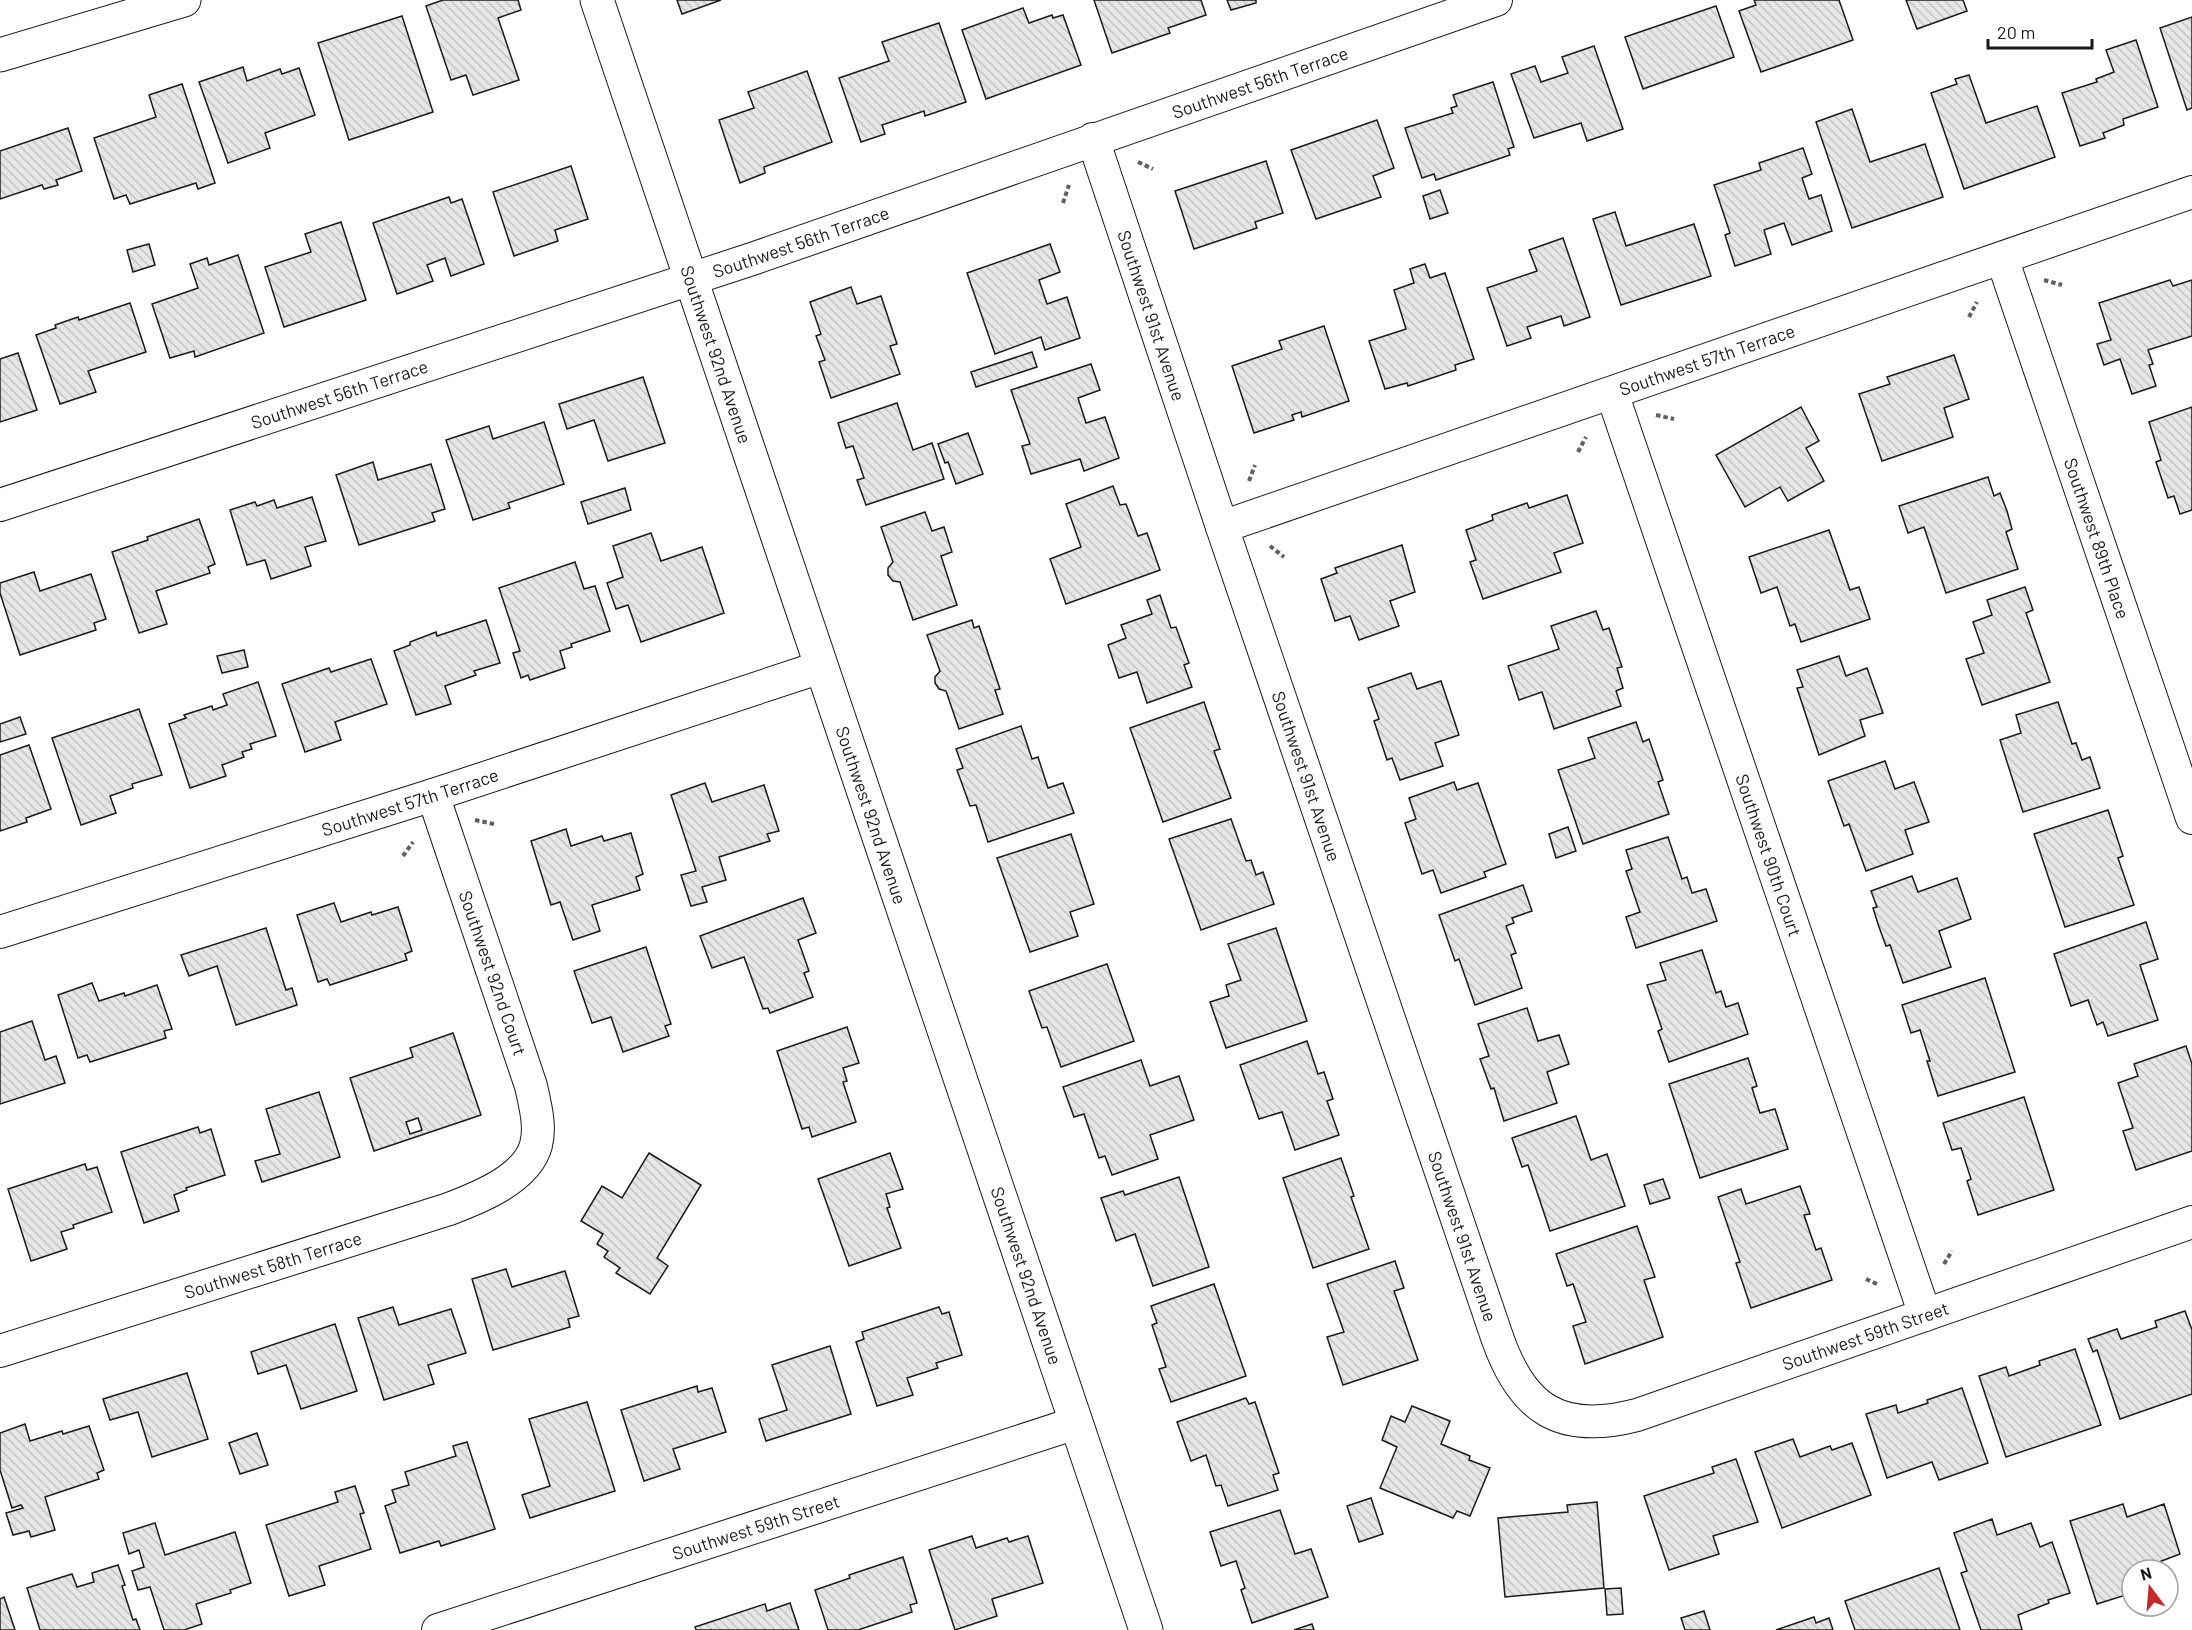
<svg xmlns="http://www.w3.org/2000/svg" width="2192" height="1630" font-family="Barlow,sans-serif">
<style>
.building{fill:url(#building-back-hatch);stroke:#1a1a1a;stroke-width:1.5;fill-rule:evenodd}
.lines{fill:none;stroke-linecap:round;stroke-linejoin:round}
.street-casing{stroke:#1a1a1a;stroke-width:34}
.secondary-casing{stroke:#1a1a1a;stroke-width:35}
.path{stroke:#5f5f5f;stroke-width:4;stroke-dasharray:4.5 3;stroke-linecap:butt}
.street{stroke:#fff;stroke-width:32}
.secondary{stroke:#fff;stroke-width:33}
.labels{text-anchor:middle;dominant-baseline:central;stroke-width:4.5;stroke-linejoin:round;paint-order:stroke}
.street-label{font-size:18px;fill:#1a1a1a;stroke:#fff}
</style>
<defs>
<pattern id="building-back-hatch" width="6" height="6" patternUnits="userSpaceOnUse" patternTransform="scale(1.5)"><rect width="6" height="6" fill="#e6e6e6"/><path d="M-1 5l2 2M0 0l6 6M5-1l2 2" fill="none" stroke="#c5c5c5"/></pattern>
</defs>
<rect width="100%" height="100%" fill="#fff"/>
<g class="building">
<path d="M443,0H518L521,10L498,18L519,80L473,95L466,75L451,80L426,6Z"/>
<path d="M677,0H721L682,14Z"/>
<path d="M1094,0H1201L1206,15L1168,28L1170,33L1112,53Z"/>
<path d="M1227,0H1256V3L1231,10Z"/>
<path d="M1754,0H1839L1853,40L1761,72L1739,11L1756,5Z"/>
<path d="M1906,0H1963L1967,11L1917,29Z"/>
<path d="M1716,6L1734,57L1643,89L1625,37Z"/>
<path d="M1023,8L1029,23L1052,15L1053,18L1063,15L1081,65L986,99L962,30Z"/>
<path d="M402,16L433,112L349,140L318,43Z"/>
<path d="M2192,17V108L2187,110L2160,28Z"/>
<path d="M939,23L966,102L925,116L924,111L882,125L885,134L861,142L839,78L889,61L882,42Z"/>
<path d="M2136,40L2158,107L2123,119L2124,125L2103,133L2105,138L2080,146L2062,93L2097,82L2096,79L2114,72L2106,50Z"/>
<path d="M1594,46L1623,129L1587,141L1581,123L1534,138L1511,74L1535,66L1541,82L1568,73L1562,57Z"/>
<path d="M243,67L247,81L280,69L282,74L299,68L315,115L265,133L270,148L228,163L199,82Z"/>
<path d="M807,71L832,142L764,167L765,173L740,183L719,120L754,108L748,92Z"/>
<path d="M1969,75L1986,123L2037,106L2055,157L1964,189L1931,93L1957,84L1955,79Z"/>
<path d="M1493,82L1514,147L1508,149L1510,155L1436,180L1434,174L1422,178L1405,128L1453,113L1451,108L1457,106L1453,95Z"/>
<path d="M182,84L215,183L198,189L196,183L130,204L126,195L114,199L94,138L156,117L149,95Z"/>
<path d="M1852,109L1870,162L1925,144L1943,197L1852,228L1816,122Z"/>
<path d="M1377,120L1394,168L1373,176L1381,197L1316,219L1291,150Z"/>
<path d="M68,128L82,171L56,180L58,185L44,189L42,185L0,199V151Z"/>
<path d="M1803,148L1812,174L1802,178L1809,199L1821,195L1832,231L1792,245L1784,223L1764,230L1771,254L1735,266L1725,235L1730,233L1714,185L1761,170L1759,163Z"/>
<path d="M1266,161L1283,213L1255,222L1257,228L1194,249L1175,191Z"/>
<path d="M571,166L588,219L555,230L558,241L514,256L493,192Z"/>
<path d="M1440,190L1448,213L1430,219L1423,196Z"/>
<path d="M449,197L451,203L462,199L484,264L451,276L445,258L427,265L433,281L397,294L373,223Z"/>
<path d="M1615,212L1626,246L1694,224L1711,276L1621,305L1593,219Z"/>
<path d="M341,222L366,300L284,327L265,267L311,252L305,234Z"/>
<path d="M1563,238L1590,317L1564,326L1561,316L1527,327L1531,338L1507,346L1487,288L1537,271L1529,250Z"/>
<path d="M149,244L155,265L133,272L127,250Z"/>
<path d="M1050,244L1060,272L1039,280L1047,304L1067,297L1080,338L1045,350L1041,337L995,354L967,273Z"/>
<path d="M238,255L264,333L195,357L194,351L170,358L152,304L198,288L190,264L207,258L209,265Z"/>
<path d="M1425,264L1430,278L1445,273L1474,359L1455,365L1456,370L1408,386L1407,383L1385,389L1369,341L1406,329L1394,290L1414,283L1410,269Z"/>
<path d="M2170,280L2173,286L2192,280V336L2148,350L2153,364L2149,365L2156,386L2132,394L2120,359L2104,365L2097,344L2111,340L2099,303Z"/>
<path d="M851,287L857,304L881,296L897,344L890,346L900,374L831,398L819,362L825,360L816,336L821,334L810,302Z"/>
<path d="M130,303L146,352L88,371L96,392L60,404L36,335L56,328L55,325L78,317L79,320Z"/>
<path d="M1324,326L1349,401L1302,417L1301,412L1292,415L1294,420L1254,433L1232,366L1282,349L1279,341Z"/>
<path d="M1032,352L1037,367L976,387L971,372Z"/>
<path d="M18,353L37,410L0,422V359Z"/>
<path d="M1954,355L1969,399L1944,408L1953,437L1882,461L1859,394L1890,384L1887,377Z"/>
<path d="M1091,364L1100,390L1078,398L1086,423L1105,417L1119,458L1084,471L1080,459L1031,474L1022,446L1030,444L1011,390Z"/>
<path d="M643,377L665,443L608,461L594,420L567,429L559,404Z"/>
<path d="M897,403L913,450L932,443L944,479L866,505L857,480L864,478L853,446L846,448L838,423Z"/>
<path d="M1801,407L1819,441L1806,448L1824,481L1788,501L1780,487L1745,507L1716,455Z"/>
<path d="M2192,407V510L2180,514L2174,496L2168,498L2156,462L2161,460L2149,422Z"/>
<path d="M544,422L564,484L508,503L510,508L473,520L446,440L489,426L493,439Z"/>
<path d="M968,433L983,474L956,484L948,462L945,463L938,444Z"/>
<path d="M373,462L378,480L431,464L445,509L432,513L435,521L359,545L336,475Z"/>
<path d="M1988,477L1994,496L2000,493L2007,511L2012,529L2006,532L2018,569L1946,593L1924,527L1908,533L1899,506Z"/>
<path d="M1113,486L1120,505L1126,504L1138,536L1147,533L1160,570L1066,604L1050,559L1081,547L1066,504Z"/>
<path d="M625,488L631,510L588,524L581,502Z"/>
<path d="M1567,495L1583,543L1554,553L1561,572L1483,599L1470,562L1476,560L1466,530L1493,520L1492,515L1527,503L1529,508Z"/>
<path d="M312,497L326,541L305,547L311,566L271,579L265,560L247,565L230,510L255,502L257,506L274,500L277,508Z"/>
<path d="M925,512L932,531L944,527L952,552L941,556L957,605L913,620L900,582L893,581L888,575V568L893,562L881,527Z"/>
<path d="M199,519L215,564L208,567L210,573L156,591L167,624L139,633L112,552L148,540L147,537Z"/>
<path d="M1829,530L1850,590L1859,587L1870,619L1801,642L1795,624L1790,626L1777,587L1761,593L1749,557Z"/>
<path d="M651,533L661,561L702,547L724,613L641,642L628,605L616,609L607,583L623,577L613,546Z"/>
<path d="M1402,545L1415,592L1390,601L1399,626L1359,640L1350,616L1335,621L1321,579L1337,573L1335,568Z"/>
<path d="M575,562L584,589L595,586L610,631L571,644L572,647L560,651L565,668L530,680L528,675L521,678L513,653L520,651L499,588Z"/>
<path d="M34,572L40,591L91,574L106,619L94,623L96,630L20,655L0,593V583Z"/>
<path d="M2025,587L2033,610L2026,613L2050,682L1982,705L1966,659L1984,653L1973,622L1992,615L1987,600Z"/>
<path d="M1160,595L1171,628L1176,627L1189,663L1184,665L1192,687L1147,703L1137,672L1119,678L1108,645L1126,638L1121,625L1152,614L1147,600Z"/>
<path d="M1596,611L1603,630L1609,628L1622,667L1617,668L1623,688L1616,691L1621,706L1554,729L1542,692L1519,700L1508,666L1559,649L1551,626Z"/>
<path d="M486,620L500,663L474,671L476,675L445,686L451,704L416,715L394,651L410,645V642L436,632L437,636Z"/>
<path d="M972,620L974,628L979,626L1000,689L995,690L1003,714L959,729L946,691L939,689L935,683V677L940,671L927,635Z"/>
<path d="M244,650L248,667L222,673L217,656Z"/>
<path d="M1839,656L1846,676L1867,668L1883,713L1860,720L1865,736L1819,755L1797,688L1803,687L1797,670Z"/>
<path d="M371,659L387,704L335,722L341,740L305,752L282,684L329,668L331,672Z"/>
<path d="M1411,673L1417,689L1441,681L1459,735L1435,743L1443,766L1400,780L1392,758L1387,760L1374,721L1379,719L1368,688Z"/>
<path d="M258,682L276,736L250,744L252,749L242,752L244,757L222,765L226,776L190,788L169,724L186,718L184,715L212,706L213,710L227,705L223,694Z"/>
<path d="M1204,702L1220,749L1214,751L1231,798L1163,822L1130,728Z"/>
<path d="M2058,702L2072,744L2076,743L2082,760L2090,757L2100,788L2023,812L2000,740L2021,733L2016,715Z"/>
<path d="M139,709L162,775L132,784L133,788L110,796L116,813L81,825L52,738Z"/>
<path d="M20,717L26,734L0,742V724Z"/>
<path d="M1636,722L1643,742L1649,739L1663,780L1658,782L1669,814L1583,844L1558,770L1595,758L1588,738Z"/>
<path d="M1021,726L1032,759L1038,757L1048,788L1063,783L1074,813L988,842L976,805L970,806L957,770L963,768L956,749Z"/>
<path d="M29,745L51,809L26,818L27,822L0,831V755Z"/>
<path d="M1885,761L1895,789L1914,782L1929,822L1905,830L1913,854L1866,871L1849,824L1844,826L1828,781Z"/>
<path d="M1454,782L1457,790L1478,783L1506,864L1484,872L1486,877L1441,893L1433,870L1422,874L1405,823L1416,819L1409,798Z"/>
<path d="M705,783L712,802L764,785L779,831L767,834L770,841L719,857L726,880L702,887L707,902L691,906L681,875L696,871L671,795Z"/>
<path d="M2108,810L2123,856L2118,858L2134,905L2065,927L2034,834Z"/>
<path d="M1231,819L1246,861L1251,860L1256,875L1263,872L1274,904L1201,930L1169,839Z"/>
<path d="M1568,827L1576,851L1556,858L1549,834Z"/>
<path d="M566,829L571,846L602,836L604,841L631,833L643,874L636,877L640,890L592,905L600,931L573,940L560,902L551,905L531,841Z"/>
<path d="M1071,834L1094,904L1070,912L1078,936L1030,952L997,858Z"/>
<path d="M1668,837L1682,879L1687,877L1692,893L1706,889L1717,921L1636,948L1626,917L1640,912L1626,871L1632,869L1626,850Z"/>
<path d="M1912,876L1918,892L1957,878L1971,919L1939,931L1951,967L1903,983L1890,945L1886,946L1879,927L1873,908L1877,907L1871,891Z"/>
<path d="M1523,885L1532,911L1512,918L1514,923L1506,926L1516,953L1511,955L1522,988L1475,1005L1459,959L1455,961L1439,915Z"/>
<path d="M803,898L816,933L798,940L809,971L804,973L813,997L770,1013L768,1008L763,1009L744,957L712,968L700,936Z"/>
<path d="M334,903L341,922L371,912L372,915L398,907L412,951L405,954L407,960L330,985L327,979L318,982L297,915Z"/>
<path d="M2146,922L2158,959L2140,965L2158,1020L2108,1036L2103,1022L2097,1025L2088,1000L2071,1006L2054,954Z"/>
<path d="M266,928L286,990L292,988L297,1005L236,1025L217,966L189,976L181,955Z"/>
<path d="M1276,928L1307,1021L1226,1048L1210,1002L1229,996L1226,985L1241,980L1228,944Z"/>
<path d="M646,947L671,1024L665,1026L669,1036L623,1052L611,1017L592,1023L574,971Z"/>
<path d="M1702,950L1716,993L1721,991L1726,1007L1738,1003L1748,1034L1669,1062L1658,1031L1662,1029L1647,985L1666,980L1660,963Z"/>
<path d="M1107,964L1134,1041L1061,1067L1047,1027L1042,1028L1029,991Z"/>
<path d="M1985,978L2015,1072L1938,1096L1927,1061H1930L1920,1030L1911,1033L1902,1005Z"/>
<path d="M92,983L99,1001L124,993L125,996L157,985L172,1029L164,1031L166,1038L90,1062L87,1055L78,1058L58,995Z"/>
<path d="M1527,1008L1538,1041L1559,1035L1569,1064L1547,1072L1557,1103L1504,1121L1494,1088L1491,1089L1480,1059L1489,1056L1478,1024Z"/>
<path d="M32,1021L45,1060L56,1056L65,1083L0,1104V1032Z"/>
<path d="M847,1027L859,1063L843,1068L847,1081L843,1082L856,1122L812,1137L809,1127L802,1129L777,1051Z"/>
<path d="M453,1033L481,1115L374,1151L350,1078L413,1057L410,1048ZM418,1118L422,1130L410,1134L406,1122Z"/>
<path d="M1307,1041L1318,1074L1324,1072L1333,1099L1327,1101L1339,1135L1295,1150L1282,1112L1259,1119L1240,1065Z"/>
<path d="M2186,1046L2192,1064V1151L2136,1170L2123,1131L2133,1128L2118,1083L2138,1076L2134,1064Z"/>
<path d="M1748,1058L1757,1086L1752,1088L1760,1113L1775,1109L1788,1149L1700,1178L1669,1084Z"/>
<path d="M1141,1060L1150,1086L1179,1076L1194,1120L1150,1135L1158,1159L1112,1175L1105,1156L1099,1158L1084,1114L1074,1117L1063,1087Z"/>
<path d="M319,1092L340,1157L262,1182L255,1161L280,1154L266,1109Z"/>
<path d="M2024,1097L2054,1190L1978,1215L1967,1181L1971,1179L1961,1148L1952,1150L1943,1123Z"/>
<path d="M1576,1116L1591,1160L1607,1154L1625,1206L1550,1231L1528,1165L1522,1167L1512,1138Z"/>
<path d="M198,1127L200,1133L211,1129L225,1175L186,1188L187,1190L174,1195L179,1211L144,1223L121,1152Z"/>
<path d="M649,1153L701,1185L657,1258L668,1266L650,1294L616,1273L620,1268L604,1257L608,1251L597,1244L603,1234L581,1221L602,1186L622,1198Z"/>
<path d="M890,1153L903,1189L886,1194L890,1207L887,1208L901,1248L849,1266L818,1179Z"/>
<path d="M1341,1158L1354,1196L1351,1197L1369,1249L1313,1268L1283,1178Z"/>
<path d="M85,1164L87,1170L97,1167L112,1212L73,1225L74,1228L61,1232L67,1249L31,1261L8,1189Z"/>
<path d="M1179,1177L1209,1267L1153,1286L1135,1234L1116,1241L1101,1198L1123,1191L1125,1195Z"/>
<path d="M1663,1179L1670,1198L1650,1204L1644,1185Z"/>
<path d="M1800,1186L1810,1214L1804,1215L1816,1250L1821,1248L1832,1280L1751,1308L1736,1263L1740,1262L1718,1197L1741,1189L1746,1204Z"/>
<path d="M1637,1226L1655,1277L1644,1280L1663,1337L1585,1364L1573,1326L1586,1322L1573,1284L1567,1286L1556,1254Z"/>
<path d="M1395,1261L1404,1288L1394,1291L1418,1360L1343,1385L1327,1337L1344,1332L1327,1284Z"/>
<path d="M506,1269L512,1287L565,1271L579,1316L568,1319L570,1327L493,1350L472,1279Z"/>
<path d="M1214,1284L1246,1376L1171,1402L1159,1369L1166,1367L1152,1325L1157,1323L1151,1306Z"/>
<path d="M393,1307L399,1325L451,1309L466,1353L428,1365L434,1384L384,1400L358,1318Z"/>
<path d="M939,1307L942,1314L949,1312L962,1355L936,1363L938,1368L907,1378L913,1395L877,1406L856,1342L864,1339L862,1332Z"/>
<path d="M2185,1311L2192,1330V1394L2120,1419L2097,1350L2093,1352L2088,1339L2117,1329L2121,1339L2157,1327L2155,1321Z"/>
<path d="M335,1324L357,1391L301,1409L286,1365L258,1374L251,1352Z"/>
<path d="M830,1346L851,1414L766,1441L759,1419L787,1410L772,1365Z"/>
<path d="M2075,1349L2101,1425L2006,1457L1979,1376L2006,1367L2009,1376L2040,1365L2039,1361Z"/>
<path d="M187,1373L208,1439L152,1457L138,1412L110,1420L103,1399Z"/>
<path d="M697,1386L698,1392L712,1388L726,1432L673,1449L680,1469L644,1481L621,1410Z"/>
<path d="M1962,1388L1988,1463L1939,1480L1932,1462L1887,1478L1866,1414L1896,1405L1898,1413L1928,1403L1927,1400Z"/>
<path d="M1246,1398L1249,1404L1255,1402L1279,1473L1273,1475L1278,1490L1228,1506L1221,1485L1216,1486L1206,1455L1191,1461L1177,1422Z"/>
<path d="M587,1402L615,1491L530,1518L522,1495L550,1486L529,1419Z"/>
<path d="M1412,1406L1450,1421L1441,1444L1470,1456L1469,1460L1490,1468L1470,1516L1457,1511L1453,1518L1380,1488L1397,1447L1382,1440L1391,1416L1405,1422Z"/>
<path d="M25,1424L30,1441L62,1431L63,1434L89,1426L104,1470L97,1473L99,1479L45,1497L55,1530L31,1537L29,1531L13,1535L6,1513L23,1508L21,1505L12,1508L0,1470V1433Z"/>
<path d="M257,1433L268,1465L240,1474L229,1443Z"/>
<path d="M1793,1439L1800,1457L1830,1446L1832,1450L1852,1443L1871,1495L1782,1528L1755,1452Z"/>
<path d="M467,1442L495,1529L441,1546L439,1541L400,1553L385,1506L396,1502L392,1490L409,1485L405,1472L456,1456L453,1446Z"/>
<path d="M1736,1459L1758,1522L1713,1536L1719,1554L1669,1570L1644,1496L1714,1473L1712,1467Z"/>
<path d="M355,1486L364,1513L360,1514L371,1549L319,1566L325,1585L289,1596L266,1525L338,1502L335,1492Z"/>
<path d="M1371,1498L1383,1534L1359,1542L1347,1506Z"/>
<path d="M1597,1502L1604,1588L1505,1597L1498,1518L1568,1512L1567,1505Z"/>
<path d="M2123,1504L2127,1517L2164,1504L2180,1554L2159,1562L2160,1566L2146,1570H2132V1575L2129,1576L2132,1593L2097,1604L2070,1521Z"/>
<path d="M1280,1510L1295,1554L1311,1549L1328,1597L1252,1623L1241,1590L1245,1588L1236,1561L1221,1566L1210,1532Z"/>
<path d="M1992,1519L1997,1535L2031,1523L2040,1547L2052,1542L2070,1593L2048,1600L2049,1603L2018,1615L2022,1630H1981L1961,1573L1967,1571L1954,1533Z"/>
<path d="M155,1523L165,1555L235,1532L251,1583L230,1590L231,1593L196,1604L202,1624L184,1630H164L150,1587L138,1590L132,1571L144,1567L139,1550L129,1554L123,1533Z"/>
<path d="M972,1536L976,1548L1007,1538L1009,1542L1028,1536L1043,1583L992,1599L997,1616L955,1630L929,1550Z"/>
<path d="M903,1557L917,1603L910,1605L912,1612L858,1630H828L815,1590L850,1578L849,1575Z"/>
<path d="M118,1565L125,1585L122,1586L133,1620L136,1619L140,1630H40L27,1588L72,1574L77,1587L94,1582L92,1573Z"/>
<path d="M1939,1568L1960,1630H1855L1845,1601Z"/>
<path d="M1621,1588L1623,1614L1607,1615L1605,1589Z"/>
<path d="M4,1597L15,1630H0V1599Z"/>
<path d="M790,1603L799,1630H696L695,1627L765,1604L767,1611Z"/>
<path d="M1704,1611L1710,1630H1685L1681,1618Z"/>
<path d="M1814,1617L1816,1623L1829,1618L1833,1630H1776Z"/>
<path d="M1312,1624L1314,1630H1294Z"/>
</g>
<g class="lines">
<defs>
<g id="street">
<path id="s1" d="M1093,139L1222,527L1497,1337C1522,1409 1560,1435 1637,1415L2192,1222"/>
<path id="s2" d="M2002,258L2192,818"/>
<path id="s3" d="M1612,393L1925,1315"/>
<path id="s4" d="M0,505L755,258L1496,0"/>
<path id="s5" d="M1222,527L2192,192"/>
<path id="s6" d="M0,932L433,795L821,667"/>
<path id="s7" d="M0,1351L449,1209C478,1198 527,1179 536,1145C541,1126 535,1105 531,1086L433,795"/>
<path id="s8" d="M438,1630L1076,1423"/>
</g>
<g id="secondary">
<path id="s9" d="M597,0L1146,1630"/>
<path d="M0,55L184,0"/>
</g>
</defs>
<use href="#street" class="street-casing"/>
<use href="#secondary" class="secondary-casing"/>
<g class="path">
<path d="M1138,162L1153,169"/>
<path d="M1063,203L1069,185"/>
<path d="M2044,280L2062,285"/>
<path d="M1969,317L1977,302"/>
<path d="M1656,415L1674,419"/>
<path d="M1578,452L1586,437"/>
<path d="M1249,481L1255,465"/>
<path d="M1270,546L1284,557"/>
<path d="M475,820L494,824"/>
<path d="M403,856L413,842"/>
<path d="M1944,1264L1952,1251"/>
<path d="M1866,1279L1879,1285"/>
</g>
<use href="#street" class="street"/>
<use href="#secondary" class="secondary"/>
</g>
<g class="labels">
<g class="street-label">
<text stroke="none"><textPath href="#s4" startOffset="1329">Southwest 56th Terrace</textPath></text>
<text stroke="none"><textPath href="#s4" startOffset="843">Southwest 56th Terrace</textPath></text>
<text stroke="none"><textPath href="#s1" startOffset="186">Southwest 91st Avenue</textPath></text>
<text stroke="none"><textPath href="#s9" startOffset="374">Southwest 92nd Avenue</textPath></text>
<text stroke="none"><textPath href="#s5" startOffset="513">Southwest 57th Terrace</textPath></text>
<text stroke="none"><textPath href="#s4" startOffset="357">Southwest 56th Terrace</textPath></text>
<text stroke="none"><textPath href="#s2" startOffset="296">Southwest 89th Place</textPath></text>
<text stroke="none"><textPath href="#s1" startOffset="672">Southwest 91st Avenue</textPath></text>
<text stroke="none"><textPath href="#s6" startOffset="430">Southwest 57th Terrace</textPath></text>
<text stroke="none"><textPath href="#s9" startOffset="860">Southwest 92nd Avenue</textPath></text>
<text stroke="none"><textPath href="#s3" startOffset="488">Southwest 90th Court</textPath></text>
<text transform="translate(493 973) rotate(71)">Southwest 92nd Court</text>
<text stroke="none"><textPath href="#s1" startOffset="1158">Southwest 91st Avenue</textPath></text>
<text stroke="none"><textPath href="#s7" startOffset="286">Southwest 58th Terrace</textPath></text>
<text stroke="none"><textPath href="#s9" startOffset="1346">Southwest 92nd Avenue</textPath></text>
<text stroke="none"><textPath href="#s1" startOffset="1689">Southwest 59th Street</textPath></text>
<text stroke="none"><textPath href="#s8" startOffset="334">Southwest 59th Street</textPath></text>
</g>
</g>
<g transform="translate(2150 1588) rotate(344)"><circle r="28" fill="#ffffff" stroke="#a3a3a3" stroke-width="1.5"/>
<path d="M0-4.5L10 22L0 15L-10 22Z" fill="#c62828"/>
<text y="-9" font-size="16" font-weight="bold" text-anchor="middle" fill="#1a1a1a">N</text>
</g>
<path d="M1988 39v9h104v-9" fill="none" stroke="#1a1a1a" stroke-width="3"/>
<text x="1997" y="39" font-size="18" fill="#1a1a1a" stroke="#ffffff" stroke-width="4.5" paint-order="stroke">20 m</text>
</svg>
